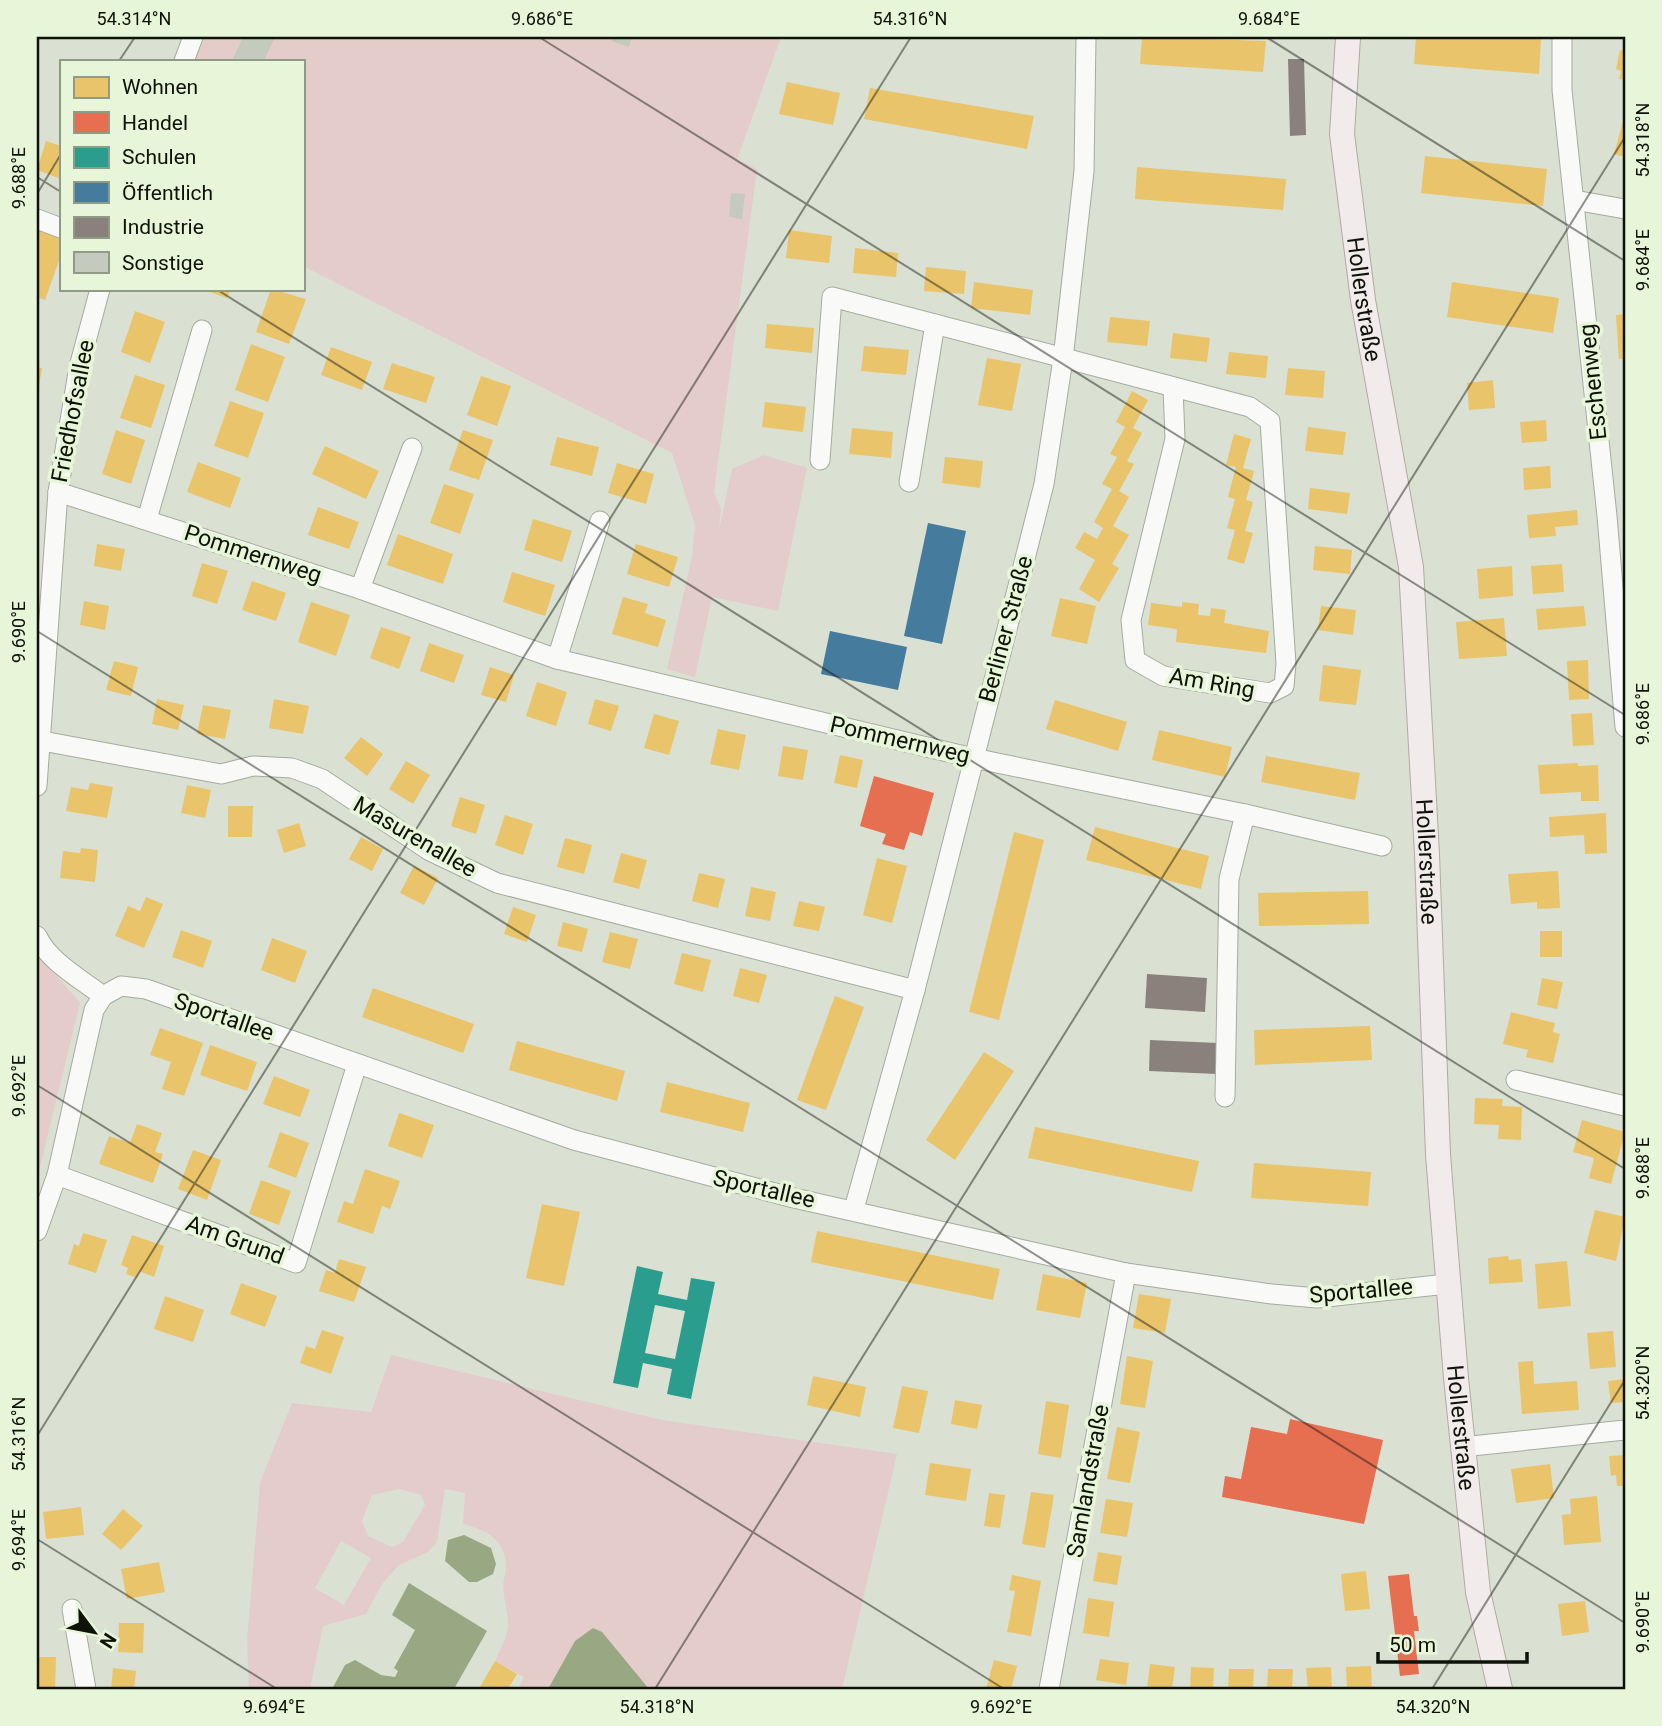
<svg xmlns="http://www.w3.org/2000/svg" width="1662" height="1726" font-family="Roboto,sans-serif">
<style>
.green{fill:#e4ccca;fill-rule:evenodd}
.water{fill:#98a882}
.homes{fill:#e9c46a}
.shops{fill:#e76f51}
.schools{fill:#2a9d8f;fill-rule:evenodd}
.public{fill:#457b9d}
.industry{fill:#8a817c}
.building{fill:#c5cabf}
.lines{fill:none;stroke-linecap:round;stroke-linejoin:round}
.minor-casing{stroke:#a5ab9f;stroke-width:21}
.major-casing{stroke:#b3a8a4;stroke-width:26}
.minor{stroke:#f9faf8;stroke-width:19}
.major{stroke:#f2ebeb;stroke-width:24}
.ticks{fill:none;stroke:#0e1209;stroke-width:2;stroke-opacity:0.45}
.labels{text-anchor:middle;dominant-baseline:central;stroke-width:7;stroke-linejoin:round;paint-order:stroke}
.street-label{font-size:23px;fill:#0e1209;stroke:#e7f5d9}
.neatline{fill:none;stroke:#0e1209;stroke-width:2.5}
.ticks-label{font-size:18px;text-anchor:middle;fill:#0e1209}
</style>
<rect width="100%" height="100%" fill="#dae1d2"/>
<g class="green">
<path d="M205,37H781L737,160L757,169L714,492L721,509L719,530L732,469L764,455L807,468L778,611L712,597L695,677L667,669L692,556L695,525L672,453L303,266V61H195Z"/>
<path d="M37,953L80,1003L37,1179Z"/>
<path d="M391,1355L662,1420L897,1454L842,1689H518L524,1677L495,1661C514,1622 508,1628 503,1588C503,1580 506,1573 506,1566C505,1539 486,1530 463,1524L465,1493L445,1489L437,1542L428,1552L399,1565L382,1584L366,1614L323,1626L310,1689H249L247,1640L260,1482L292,1403L371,1412ZM399,1489L421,1495L425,1505L403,1542L392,1547L368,1536L362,1521L372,1495ZM341,1541L371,1558L344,1605L315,1588Z"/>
</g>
<g class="water">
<path d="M464,1535L491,1548L496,1564L493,1574L477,1582H469L445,1561L448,1540Z"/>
<path d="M409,1583L487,1631L454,1689H332L345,1665L355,1660L381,1675L395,1677L398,1671L394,1668L415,1630L392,1615Z"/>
<path d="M593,1628L602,1632L649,1689H548L575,1641Z"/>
</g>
<g class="homes">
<path d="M1142,37L1266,41L1263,72L1140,64Z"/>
<path d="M1416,37L1541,38L1539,74L1414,64Z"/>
<path d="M1620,50L1625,51V80L1619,79L1621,71L1616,69Z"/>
<path d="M787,82L840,93L833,125L779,114Z"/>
<path d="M870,88L1034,116L1027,149L864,119Z"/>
<path d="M1623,121L1625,122V157L1614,154Z"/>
<path d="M46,141L61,146V179L37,170Z"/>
<path d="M1425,156L1547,169L1543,206L1421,193Z"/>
<path d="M1137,167L1286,179L1283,210L1135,199Z"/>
<path d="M37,228L61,237V255L45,300L37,297Z"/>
<path d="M789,230L832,236L829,263L786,258Z"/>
<path d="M855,248L898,253L896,277L853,273Z"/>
<path d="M926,267L966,271L964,294L924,291Z"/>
<path d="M974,282L1033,290L1030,315L971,308Z"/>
<path d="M1452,282L1559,298L1553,333L1447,317Z"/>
<path d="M202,289H231L227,298Z"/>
<path d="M271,289L306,299L289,344L256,332Z"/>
<path d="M135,311L165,322L150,363L121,352Z"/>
<path d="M1625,314V359H1619L1616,315Z"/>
<path d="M1110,317L1150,321L1147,346L1107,342Z"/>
<path d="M767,324L814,328L812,353L765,348Z"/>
<path d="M1173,333L1210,338L1207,362L1170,358Z"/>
<path d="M251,344L285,357L268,402L235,390Z"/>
<path d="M864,346L909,350L906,375L861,371Z"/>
<path d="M331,347L372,362L362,390L321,375Z"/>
<path d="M1229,352L1268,356L1266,378L1226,374Z"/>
<path d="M987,358L1021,364L1012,411L978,405Z"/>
<path d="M392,363L435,377L426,403L383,389Z"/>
<path d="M37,367L42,368L38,392H37Z"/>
<path d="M1288,368L1325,371L1323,398L1285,395Z"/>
<path d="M135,375L165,385L151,428L120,418Z"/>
<path d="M481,376L511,386L497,426L467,415Z"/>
<path d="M1493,380L1495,408L1469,410L1467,383Z"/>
<path d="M1132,391L1148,400L1133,428L1142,433L1127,461L1134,464L1119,491L1129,497L1113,526L1129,535L1112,564L1119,568L1099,602L1079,589L1095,560L1075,548L1084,532L1097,539L1103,528L1094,522L1112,489L1102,484L1117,457L1110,454L1125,427L1116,422Z"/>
<path d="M230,401L264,413L248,458L214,446Z"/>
<path d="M765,402L806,407L803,432L762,427Z"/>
<path d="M1546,420L1547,441L1522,443L1520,422Z"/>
<path d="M1308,427L1346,432L1343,455L1305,451Z"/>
<path d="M852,428L893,432L891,458L849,454Z"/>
<path d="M116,430L145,440L131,484L102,474Z"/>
<path d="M463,430L493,440L479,480L449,470Z"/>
<path d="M1234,434L1251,439L1243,468L1254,471L1246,500L1253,502L1245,531L1253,533L1244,564L1227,559L1235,530L1227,528L1235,499L1228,497L1236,467L1226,465Z"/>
<path d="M557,437L599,447L592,476L550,465Z"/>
<path d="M325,446L379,471L366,499L312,474Z"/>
<path d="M945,457L983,461L980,488L942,483Z"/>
<path d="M198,462L241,478L230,508L187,492Z"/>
<path d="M617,463L654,474L646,504L608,493Z"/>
<path d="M1550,466L1551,488L1524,490L1523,468Z"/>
<path d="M444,484L474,494L460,534L430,523Z"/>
<path d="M1310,488L1350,493L1347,514L1308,509Z"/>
<path d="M318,507L359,522L349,549L308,535Z"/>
<path d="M1577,510L1578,525L1555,527L1556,536L1529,538L1527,515Z"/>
<path d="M533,519L572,531L562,562L524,550Z"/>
<path d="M398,534L453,554L443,584L387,565Z"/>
<path d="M97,544L125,549L121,571L94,566Z"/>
<path d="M636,544L678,557L669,587L627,574Z"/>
<path d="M1315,546L1352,550L1350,574L1313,570Z"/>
<path d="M202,563L228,571L217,604L192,596Z"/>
<path d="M1562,564L1564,592L1533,594L1531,566Z"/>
<path d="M1512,566L1513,596L1479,599L1477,569Z"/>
<path d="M512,572L555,585L545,616L503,602Z"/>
<path d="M252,581L286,593L276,621L242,610Z"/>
<path d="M623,597L648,604L645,613L666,620L658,647L612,634Z"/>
<path d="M1060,598L1096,606L1087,644L1051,636Z"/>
<path d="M84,601L109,606L105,630L80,625Z"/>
<path d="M311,602L350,615L336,656L298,642Z"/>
<path d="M1182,602L1199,604L1198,615L1210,616L1211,608L1226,610L1224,623L1269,631L1266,653L1176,642L1177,629L1148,625L1151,603L1182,607Z"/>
<path d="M1321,606L1356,610L1353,635L1318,630Z"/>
<path d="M1584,606L1586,626L1538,630L1536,609Z"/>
<path d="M1504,618L1507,656L1459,659L1456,622Z"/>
<path d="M381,627L411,637L399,669L370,658Z"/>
<path d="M429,643L464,655L454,683L420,671Z"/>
<path d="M1588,660L1589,699L1569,700L1567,661Z"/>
<path d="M114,661L138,667L131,696L106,690Z"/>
<path d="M1323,665L1361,670L1356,705L1319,701Z"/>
<path d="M490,667L514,675L506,702L481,695Z"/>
<path d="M537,682L567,692L556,726L526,716Z"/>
<path d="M157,699L184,705L178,730L152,724Z"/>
<path d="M274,699L309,706L303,734L269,728Z"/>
<path d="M595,699L619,706L611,731L588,724Z"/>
<path d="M1055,700L1127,722L1118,751L1046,729Z"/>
<path d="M203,705L231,710L225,739L197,734Z"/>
<path d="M1592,713L1594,745L1573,746L1571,714Z"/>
<path d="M654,714L679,721L669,755L644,748Z"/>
<path d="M718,729L746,735L739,770L710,764Z"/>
<path d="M1159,730L1232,747L1225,777L1152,760Z"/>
<path d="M361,737L383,754L367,776L344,758Z"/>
<path d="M783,746L808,750L803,780L778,776Z"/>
<path d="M840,755L863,760L857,788L834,783Z"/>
<path d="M1266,756L1360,773L1355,800L1261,782Z"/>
<path d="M406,761L430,775L413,804L389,789Z"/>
<path d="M1578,763V766L1598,765L1599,801H1581V792L1540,794L1538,765Z"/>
<path d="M90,783L113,787L107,818L66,811L71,787L88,790Z"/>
<path d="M187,785L211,790L205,818L181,813Z"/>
<path d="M460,797L485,805L476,834L451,826Z"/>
<path d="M228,806H253L252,837H228Z"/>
<path d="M1606,813L1607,853L1585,854L1584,835L1550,837L1549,817Z"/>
<path d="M505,815L533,824L523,855L495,845Z"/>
<path d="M299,823L306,846L284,853L277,830Z"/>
<path d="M1095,827L1209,856L1201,889L1086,860Z"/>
<path d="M1014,832L1044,840L999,1020L969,1012Z"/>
<path d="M361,837L383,849L372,871L349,859Z"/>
<path d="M565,838L592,845L584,874L557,867Z"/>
<path d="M81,848L98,850L95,882L60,878L63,851L80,853Z"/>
<path d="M621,853L647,860L639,889L613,882Z"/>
<path d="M877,858L907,866L892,923L863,915Z"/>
<path d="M414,866L438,878L424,905L400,893Z"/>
<path d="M1558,871L1560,908L1537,909V902L1511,904L1508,874Z"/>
<path d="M699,873L725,879L718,908L692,901Z"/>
<path d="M751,887L776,892L770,921L745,916Z"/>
<path d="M1368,891L1369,924L1259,926L1258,893Z"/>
<path d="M146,897L163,904L144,948L115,936L128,906L140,911Z"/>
<path d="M799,901L825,907L819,931L793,926Z"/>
<path d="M513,907L536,915L527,942L504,934Z"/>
<path d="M563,922L588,929L582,952L557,946Z"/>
<path d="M181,930L212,941L203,968L172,957Z"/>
<rect x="1540" y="931" width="22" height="26"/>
<path d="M610,932L638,939L630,969L602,962Z"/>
<path d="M272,938L307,951L295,983L261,970Z"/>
<path d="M682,953L711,960L703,992L674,984Z"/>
<path d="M740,968L767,975L759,1003L733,996Z"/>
<path d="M1542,978L1563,982L1557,1009L1537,1005Z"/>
<path d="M373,988L474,1024L463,1053L362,1017Z"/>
<path d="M835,996L864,1007L826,1110L797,1100Z"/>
<path d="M1511,1012L1555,1023L1553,1032L1560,1034L1553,1063L1526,1057L1528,1050L1503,1044Z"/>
<path d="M1370,1026L1372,1060L1255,1065L1254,1030Z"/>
<path d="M160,1028L203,1043L184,1096L162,1089L171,1062L150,1055Z"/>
<path d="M517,1041L625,1071L617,1101L509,1070Z"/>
<path d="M210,1045L257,1062L247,1091L200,1075Z"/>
<path d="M984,1052L1014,1071L955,1160L926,1140Z"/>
<path d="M274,1076L310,1090L300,1117L263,1104Z"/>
<path d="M667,1082L750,1103L743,1132L660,1112Z"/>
<path d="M1475,1098L1503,1099L1502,1106L1522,1107L1521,1140L1498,1139L1499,1125L1474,1124Z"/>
<path d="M399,1113L434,1125L422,1158L388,1146Z"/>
<path d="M1582,1120L1625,1132L1611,1184L1589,1178L1594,1158L1573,1152Z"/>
<path d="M137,1124L162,1133L155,1152L163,1154L153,1183L99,1164L109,1136L130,1143Z"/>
<path d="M1035,1127L1199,1161L1192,1192L1028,1158Z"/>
<path d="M280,1132L309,1143L296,1178L268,1167Z"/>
<path d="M193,1150L221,1160L207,1200L178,1189Z"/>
<path d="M1254,1163L1371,1172L1368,1206L1251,1198Z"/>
<path d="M365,1169L400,1181L390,1209L382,1206L373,1234L337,1222L344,1201L353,1204Z"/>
<path d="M261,1180L291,1191L279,1225L249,1214Z"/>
<path d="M542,1204L580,1212L564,1286L526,1278Z"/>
<path d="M1595,1210L1625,1217L1616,1261L1584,1253Z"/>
<path d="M817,1231L1000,1269L993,1300L811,1262Z"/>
<path d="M83,1233L107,1240L96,1273L68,1264L74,1244L79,1246Z"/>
<path d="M132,1235L164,1246L154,1277L139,1271L137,1278L126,1274L128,1268L121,1265Z"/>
<path d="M1508,1256L1509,1260L1521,1259L1523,1282L1489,1284L1488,1258Z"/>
<path d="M339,1259L366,1267L354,1302L319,1291L326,1270L335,1273Z"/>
<path d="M1567,1261L1571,1306L1538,1309L1535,1264Z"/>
<path d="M1043,1274L1087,1283L1080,1318L1036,1310Z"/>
<path d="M241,1283L277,1296L265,1327L230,1314Z"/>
<path d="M1139,1294L1171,1299L1165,1333L1133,1328Z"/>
<path d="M165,1296L204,1310L193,1342L154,1329Z"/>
<path d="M322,1330L344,1337L331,1374L300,1363L306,1346L315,1349Z"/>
<path d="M1613,1331L1616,1367L1590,1369L1587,1333Z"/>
<path d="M1127,1356L1153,1361L1145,1408L1120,1404Z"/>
<path d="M1533,1361L1534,1384L1577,1381L1579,1410L1522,1414L1518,1362Z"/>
<path d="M813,1376L866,1387L860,1417L807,1405Z"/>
<path d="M1625,1379V1402L1611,1403L1608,1381Z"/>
<path d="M902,1386L928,1391L919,1433L893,1428Z"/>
<path d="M955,1400L982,1405L977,1429L951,1424Z"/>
<path d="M1046,1401L1069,1405L1061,1458L1038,1454Z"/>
<path d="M1117,1427L1140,1432L1130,1483L1107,1479Z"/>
<path d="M1625,1455V1486H1617L1616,1475L1611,1476L1609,1456Z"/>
<path d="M930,1463L971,1469L966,1501L925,1495Z"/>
<path d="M1550,1464L1554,1498L1516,1503L1511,1469Z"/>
<path d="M1031,1492L1054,1495L1045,1548L1022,1544Z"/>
<path d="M989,1493L1005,1495L1000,1528L984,1526Z"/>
<path d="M1597,1496L1601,1542L1564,1545L1562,1515L1571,1514L1570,1499Z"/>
<path d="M1106,1499L1133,1503L1127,1537L1100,1533Z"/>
<path d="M81,1507L84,1535L46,1539L43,1512Z"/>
<path d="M123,1509L143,1526L121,1550L102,1534Z"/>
<path d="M1098,1552L1122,1556L1117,1585L1093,1581Z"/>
<path d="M159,1562L165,1592L127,1599L121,1569Z"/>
<path d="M1366,1571L1370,1609L1345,1611L1341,1574Z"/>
<path d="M1012,1575L1041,1581L1031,1636L1007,1632L1015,1591L1009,1590Z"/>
<path d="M1088,1598L1114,1602L1109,1637L1083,1633Z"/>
<path d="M1585,1601L1589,1632L1562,1636L1558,1604Z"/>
<path d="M119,1623H144L143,1653L118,1652Z"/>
<path d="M37,1657H56L55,1689H37Z"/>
<path d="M1100,1659L1129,1663L1126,1685L1096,1680Z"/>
<path d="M994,1660L1017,1666L1011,1689H986Z"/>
<path d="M495,1661L517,1674L508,1689H479Z"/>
<path d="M1150,1664L1175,1667L1172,1689H1147Z"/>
<path d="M1371,1666L1372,1689H1347L1346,1667Z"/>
<path d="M1191,1667L1214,1668L1213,1689H1190Z"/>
<path d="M1331,1667L1332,1689H1308L1306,1668Z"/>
<path d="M113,1668L136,1671L134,1689H111Z"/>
<path d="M1229,1669H1254L1253,1689H1228Z"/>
<path d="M1268,1669H1293L1292,1689H1267Z"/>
</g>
<g class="shops">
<path d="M874,776L934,793L922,836L910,832L904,850L882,844L886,834L860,826Z"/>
<path d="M1290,1419L1383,1440L1364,1524L1222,1497L1225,1476L1241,1479L1251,1427L1287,1434Z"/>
<path d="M1409,1574L1414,1616H1417L1419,1631H1414L1419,1674L1400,1676L1388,1576Z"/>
</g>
<path class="schools" d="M637,1266L663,1272L658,1294L687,1300L691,1278L715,1282L691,1399L667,1394L672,1369L643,1363L638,1388L613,1383ZM655,1305L685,1311L675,1359L645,1353Z"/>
<g class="public">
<path d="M928,523L966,531L942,644L904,636Z"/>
<path d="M830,631L907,647L898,690L821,674Z"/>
</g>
<g class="industry">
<path d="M1288,59H1304L1306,135L1290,136Z"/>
<path d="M1147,974L1207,978L1205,1012L1145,1008Z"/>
<path d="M1150,1040L1218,1043L1217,1074L1149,1071Z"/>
</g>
<g class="building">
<path d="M243,37H275L264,61H232Z"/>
<path d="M613,37H632L629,47L612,41Z"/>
<path d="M731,193L745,194L742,219L729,217Z"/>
</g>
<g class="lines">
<defs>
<g id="minor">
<path d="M1562,37V90L1607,516L1625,727"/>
<path d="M184,61L193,37"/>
<path d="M1574,200L1625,209"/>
<path d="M37,219L61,228"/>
<path d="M820,460L832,297L1250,407L1270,421L1286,664L1284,686L1270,693L1163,676L1135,660L1131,620L1175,439L1173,387"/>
<path d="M909,482L935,324"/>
<path d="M58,492L360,589L557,659L973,758L1245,814L1382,846"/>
<path d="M147,519L202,330"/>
<path d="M360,589L412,448"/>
<path d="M557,659L600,521"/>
<path d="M37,740L221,774L253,766L292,768L322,779L430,851L497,883L915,990"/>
<path d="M37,786L58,492L79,367L100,289"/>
<path d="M37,936C49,962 81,979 103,996"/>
<path d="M103,996L121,986L146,989L574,1140L794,1198L1126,1273L1272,1294L1317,1298L1447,1284"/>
<path d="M1516,1080L1625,1106"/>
<path d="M1225,1097L1229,879L1245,814"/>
<path d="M57,1175L296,1263L357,1064"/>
<path d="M854,1209L915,990L1044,484L1063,359L1084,171L1086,37"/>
<path d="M37,1231L57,1175L94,1010L103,996"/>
<path d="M1462,1447L1625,1430"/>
<path d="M72,1609L86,1689"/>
<path d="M1049,1689L1126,1273"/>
</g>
<g id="major">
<path id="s1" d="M1348,37L1342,134L1363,300L1411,567L1427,854L1438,1155L1456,1378L1478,1592L1500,1689"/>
</g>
</defs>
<use href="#minor" class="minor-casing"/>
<use href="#major" class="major-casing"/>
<use href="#minor" class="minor"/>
<use href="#major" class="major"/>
</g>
<path class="ticks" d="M539,37L1625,715M1266,37L1625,261M119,61L135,37M37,177L61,192M37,194L61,154M216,289L1625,1169M37,631L1625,1623M37,1085L1004,1689M37,1436L911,37M37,1539L277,1689M655,1689L1625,137M1432,1689L1625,1380"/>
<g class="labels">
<g class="street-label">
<text stroke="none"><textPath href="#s1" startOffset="264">Hollerstraße</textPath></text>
<text transform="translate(1593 382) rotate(-96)">Eschenweg</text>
<text transform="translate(73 411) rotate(-79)">Friedhofsallee</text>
<text transform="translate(253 554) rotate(18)">Pommernweg</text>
<text transform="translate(1006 629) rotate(-75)">Berliner Straße</text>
<text transform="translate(1212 683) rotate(10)">Am Ring</text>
<text transform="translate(900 740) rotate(13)">Pommernweg</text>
<text transform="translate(415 837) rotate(30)">Masurenallee</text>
<text stroke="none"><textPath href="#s1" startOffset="831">Hollerstraße</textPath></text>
<text transform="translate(224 1017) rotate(19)">Sportallee</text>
<text transform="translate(764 1189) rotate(13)">Sportallee</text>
<text transform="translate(235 1240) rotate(20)">Am Grund</text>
<text transform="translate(1361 1291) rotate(-5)">Sportallee</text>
<text stroke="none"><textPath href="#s1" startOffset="1398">Hollerstraße</textPath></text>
<text transform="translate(1088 1481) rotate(-80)">Samlandstraße</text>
</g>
</g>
<rect width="1662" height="1726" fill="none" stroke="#e7f5d9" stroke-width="77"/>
<rect x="60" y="60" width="245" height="231" fill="#e7f5d9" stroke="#909a86" stroke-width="2"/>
<rect x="74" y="77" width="35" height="21" fill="#e9c46a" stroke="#909a86" stroke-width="2"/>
<text x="122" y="94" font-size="21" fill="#0e1209">Wohnen</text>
<rect x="74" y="112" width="35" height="21" fill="#e76f51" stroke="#909a86" stroke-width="2"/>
<text x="122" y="130" font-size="21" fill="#0e1209">Handel</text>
<rect x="74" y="147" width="35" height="21" fill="#2a9d8f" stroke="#909a86" stroke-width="2"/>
<text x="122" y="164" font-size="21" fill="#0e1209">Schulen</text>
<rect x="74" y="182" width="35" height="21" fill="#457b9d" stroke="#909a86" stroke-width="2"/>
<text x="122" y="200" font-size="21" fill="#0e1209">Öffentlich</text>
<rect x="74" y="217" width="35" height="21" fill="#8a817c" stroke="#909a86" stroke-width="2"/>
<text x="122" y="234" font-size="21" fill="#0e1209">Industrie</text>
<rect x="74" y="252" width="35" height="21" fill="#c5cabf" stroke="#909a86" stroke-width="2"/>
<text x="122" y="270" font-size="21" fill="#0e1209">Sonstige</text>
<g transform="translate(94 1632) rotate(122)" stroke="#e7f5d9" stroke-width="5" paint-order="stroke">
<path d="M0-5L12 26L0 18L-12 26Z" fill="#0e1209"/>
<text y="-10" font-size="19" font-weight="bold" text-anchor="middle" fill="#0e1209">N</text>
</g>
<path d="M1378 1652v10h149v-10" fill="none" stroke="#0e1209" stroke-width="3.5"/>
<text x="1389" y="1652" font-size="21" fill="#0e1209" stroke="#e7f5d9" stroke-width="5" paint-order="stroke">50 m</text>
<rect x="38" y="38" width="1586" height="1650" class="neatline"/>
<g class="ticks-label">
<text x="134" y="25">54.314°N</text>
<text x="542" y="25">9.686°E</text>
<text x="910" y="25">54.316°N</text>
<text x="1269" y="25">9.684°E</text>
<text transform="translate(1643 140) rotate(-90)" y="6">54.318°N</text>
<text transform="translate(19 178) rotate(-90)" y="6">9.688°E</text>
<text transform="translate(1643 260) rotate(-90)" y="6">9.684°E</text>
<text transform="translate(19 632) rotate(-90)" y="6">9.690°E</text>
<text transform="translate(1643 714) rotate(-90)" y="6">9.686°E</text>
<text transform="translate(19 1086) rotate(-90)" y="6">9.692°E</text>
<text transform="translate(1643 1168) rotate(-90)" y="6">9.688°E</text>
<text transform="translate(1643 1383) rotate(-90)" y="6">54.320°N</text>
<text transform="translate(19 1434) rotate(-90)" y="6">54.316°N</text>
<text transform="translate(19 1540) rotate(-90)" y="6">9.694°E</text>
<text transform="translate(1643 1622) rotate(-90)" y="6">9.690°E</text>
<text x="274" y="1713">9.694°E</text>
<text x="657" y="1713">54.318°N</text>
<text x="1001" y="1713">9.692°E</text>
<text x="1433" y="1713">54.320°N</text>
</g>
</svg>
